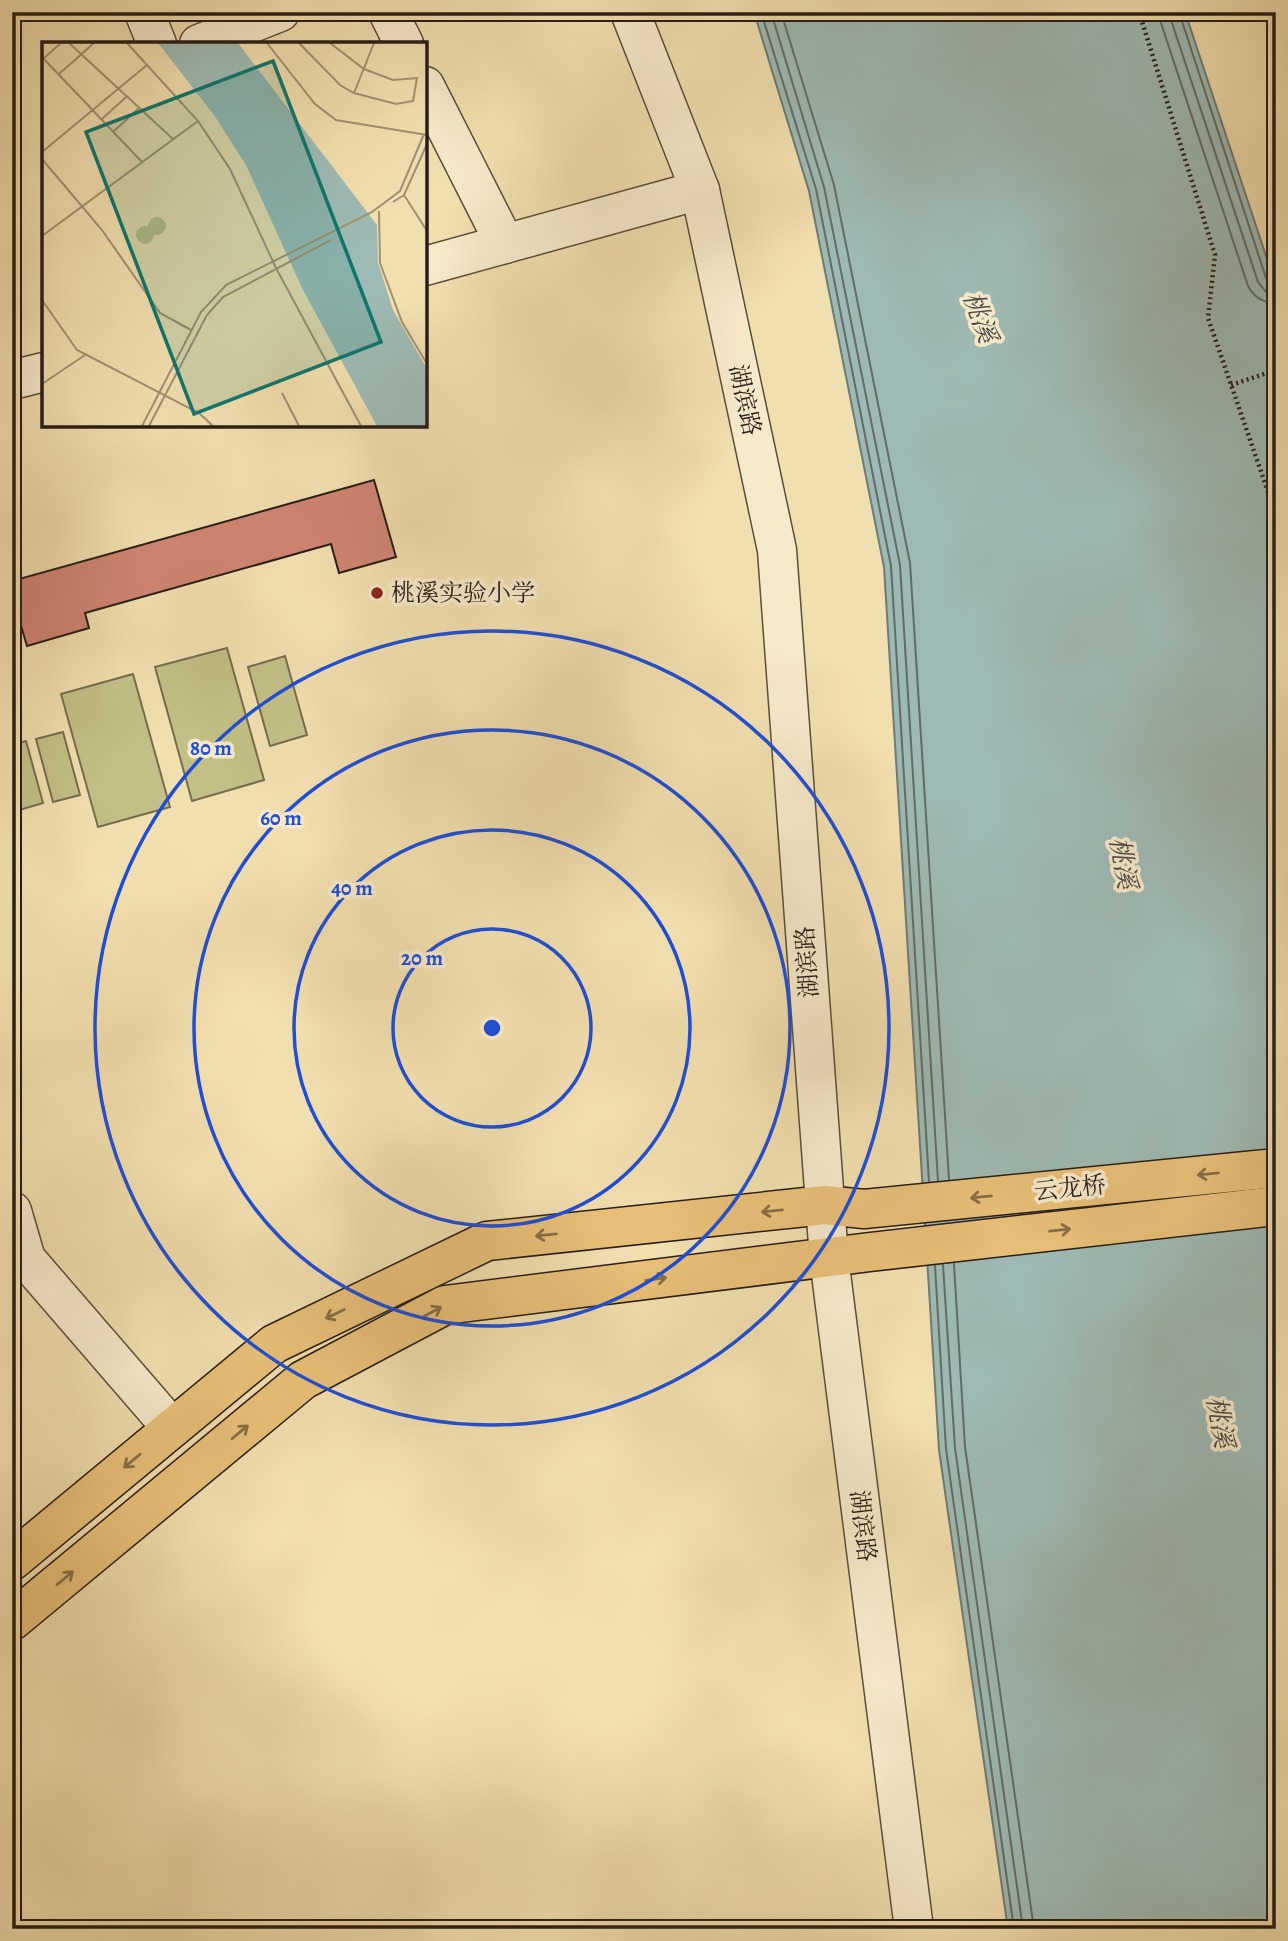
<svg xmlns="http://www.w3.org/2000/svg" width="1288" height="1941" font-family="Alegreya,'Noto Serif SC',serif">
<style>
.green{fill:#c2c086;stroke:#746e4e;stroke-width:2}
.water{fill:#9ebab4;stroke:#6e7b75;stroke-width:2}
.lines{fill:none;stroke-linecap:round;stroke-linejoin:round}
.shore{stroke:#626c65;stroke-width:2}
.building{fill:#cf8473;stroke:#271d16;stroke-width:2}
.minor-casing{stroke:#5a4e3c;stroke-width:41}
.major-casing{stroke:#271d16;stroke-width:41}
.path{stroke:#271d16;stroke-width:4.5;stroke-dasharray:2 3.5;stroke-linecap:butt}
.minor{stroke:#f7eacb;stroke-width:38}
.major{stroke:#e9c078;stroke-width:38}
.oneway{stroke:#886e47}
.ring{fill:none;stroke:#1d4ed8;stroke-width:3.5}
.poi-dot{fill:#8f2418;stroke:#f7eacb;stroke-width:2.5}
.labels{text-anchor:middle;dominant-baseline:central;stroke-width:7;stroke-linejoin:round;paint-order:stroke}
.street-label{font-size:24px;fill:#271d16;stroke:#f7eacb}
.poi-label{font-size:24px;fill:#271d16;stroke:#f7eacb;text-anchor:start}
.water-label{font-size:26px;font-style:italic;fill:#4b4c45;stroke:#f7eacb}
.inset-road{fill:none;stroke:#a19172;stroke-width:2}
.view{fill:#0f766e;fill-opacity:0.15;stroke:#0f766e;stroke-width:3.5}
.inset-edge{fill:none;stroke:#271d16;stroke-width:3.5}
.centre{fill:#1d4ed8;stroke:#f7eacb;stroke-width:3.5}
.ring-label{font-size:21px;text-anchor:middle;font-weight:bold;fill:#1d4ed8;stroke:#f7eacb;stroke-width:7;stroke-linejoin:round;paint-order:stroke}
</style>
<rect width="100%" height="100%" fill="#f2dfaf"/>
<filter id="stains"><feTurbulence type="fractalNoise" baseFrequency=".00286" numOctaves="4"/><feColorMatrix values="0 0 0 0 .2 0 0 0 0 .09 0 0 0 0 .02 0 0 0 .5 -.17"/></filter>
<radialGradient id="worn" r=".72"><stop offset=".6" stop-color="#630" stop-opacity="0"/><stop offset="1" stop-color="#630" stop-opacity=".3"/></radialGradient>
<g class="green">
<path d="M227,648L264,780L192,801L155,667Z"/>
<path d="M285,656L307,735L270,746L248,667Z"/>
<path d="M133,674L170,807L98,827L61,694Z"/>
<path d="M63,732L80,795L53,802L36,739Z"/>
<path d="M26,741L43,803L16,811L12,796V745Z"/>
</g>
<path class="water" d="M754,12H1185L1276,286V1929H1008L939,1450L884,567L809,191Z"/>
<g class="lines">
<g class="shore">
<path d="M761,12L816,189L891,566L929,1181"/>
<path d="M771,12L824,187L900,565L938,1181"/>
<path d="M781,12L834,185L910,563L949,1179"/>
<path d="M1160,12L1161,23L1248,286C1254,297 1263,303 1276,303"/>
<path d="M1170,12L1171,20L1258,282L1265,291L1276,293"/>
<path d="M1179,12L1266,278L1270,283L1276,284"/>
<path d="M954,1264L965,1447L1034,1929"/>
<path d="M943,1265L955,1448L1023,1929"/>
<path d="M935,1266L946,1449L1014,1929"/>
</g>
</g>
<path class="building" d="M374,480L396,557L339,573L331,544L85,613L89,628L27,646L12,595V581Z"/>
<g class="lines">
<defs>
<g id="minor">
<path d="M144,12L157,44"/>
<path d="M388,12L404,44"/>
<path d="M630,12L700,190L777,550L829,1258L914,1929"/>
<path d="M199,44L280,12"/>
<path d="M425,86L505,244"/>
<path d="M425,266L700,190"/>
<path d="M12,380L44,372"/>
<path d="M12,1211L26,1259L172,1428"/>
</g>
<g id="major">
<path d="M12,1561L274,1344L487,1241L825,1205L864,1209L1276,1168"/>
<path d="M12,1621L303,1380L445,1305L870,1252L1276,1206"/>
</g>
</defs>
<use href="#minor" class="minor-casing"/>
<use href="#major" class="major-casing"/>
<g class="path">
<path d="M1139,12L1215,255L1208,318L1276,515"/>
<path d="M1231,385L1276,370"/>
<path d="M1276,650L1270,688L1276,707"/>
</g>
<use href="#minor" class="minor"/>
<use href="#major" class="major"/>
</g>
<defs><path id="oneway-shaft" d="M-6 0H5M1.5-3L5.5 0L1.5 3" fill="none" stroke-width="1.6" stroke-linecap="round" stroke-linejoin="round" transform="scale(1.75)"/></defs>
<g class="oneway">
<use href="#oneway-shaft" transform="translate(1208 1174) rotate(174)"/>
<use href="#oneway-shaft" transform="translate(981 1197) rotate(174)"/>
<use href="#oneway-shaft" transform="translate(772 1211) rotate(174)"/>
<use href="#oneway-shaft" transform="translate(1060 1230) rotate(-6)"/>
<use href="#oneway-shaft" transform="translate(546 1235) rotate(174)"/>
<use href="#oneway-shaft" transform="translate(656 1279) rotate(-7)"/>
<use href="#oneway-shaft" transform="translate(432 1312) rotate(-28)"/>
<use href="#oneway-shaft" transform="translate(335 1314) rotate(154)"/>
<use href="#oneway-shaft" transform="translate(240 1432) rotate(-40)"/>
<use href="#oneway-shaft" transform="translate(132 1461) rotate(140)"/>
<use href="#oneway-shaft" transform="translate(65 1578) rotate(-40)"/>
</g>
<g class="ring">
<circle cx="492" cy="1028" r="99"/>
<circle cx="492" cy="1028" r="198"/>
<circle cx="492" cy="1028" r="298"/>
<circle cx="492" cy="1028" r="397"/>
</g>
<circle class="poi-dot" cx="377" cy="593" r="7"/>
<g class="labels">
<g class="street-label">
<text transform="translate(745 400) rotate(78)">湖滨路</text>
<text transform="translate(807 962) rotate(-94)">湖滨路</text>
<text transform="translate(1070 1188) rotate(-6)">云龙桥</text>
<text transform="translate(863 1526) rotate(83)">湖滨路</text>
</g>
<g class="poi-label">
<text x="391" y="593">桃溪实验小学</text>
</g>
<g class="water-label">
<text transform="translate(980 317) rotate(70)">桃溪</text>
<text transform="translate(1123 863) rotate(80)">桃溪</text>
<text transform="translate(1220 1422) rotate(80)">桃溪</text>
</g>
</g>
<g transform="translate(42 42)">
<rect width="385" height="385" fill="#f2dfaf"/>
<path d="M106 184a9 9 0 1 1 18 0a9 9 0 1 1-18 0ZM94 193a9 9 0 1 1 18 0a9 9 0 1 1-18 0Z" fill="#c2c086"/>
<path d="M116,1H196L335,183L336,221L351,268L385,327V384H335L261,248L204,123L172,73Z" fill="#9ebab4"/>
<path class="inset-road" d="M27,1L131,97M85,1L156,79L188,127L234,226L319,384M225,1L273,62L294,78L385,93M257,1L298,43L312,51L354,62L371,59L375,36L351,38L322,27L288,1M0,15L100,120M2,16L19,1M17,32L52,1M312,51L332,1M60,77L84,55M71,90L97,66M0,110L105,23M0,117L60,188L118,271L149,288M362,153L385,189M351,160L362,153L385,102M337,169L338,221L360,280L385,322M0,194L156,79M0,258L35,308L157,371L171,384M0,342L43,313M240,351L257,384M100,384L159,270L184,243L330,170L358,149L382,92M107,384L165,273L181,255L289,198"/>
<path class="view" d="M231,19L339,300L152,372L44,90Z"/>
<rect width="385" height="385" class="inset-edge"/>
</g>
<circle cx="492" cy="1028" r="10" class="centre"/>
<g class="ring-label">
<text x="211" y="755">80 m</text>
<text x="281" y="825">60 m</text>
<text x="352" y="895">40 m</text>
<text x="422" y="965">20 m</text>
</g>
<rect width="1288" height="1941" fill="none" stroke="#f2dfaf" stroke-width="42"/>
<rect x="14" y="14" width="1260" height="1913" fill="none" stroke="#271d16" stroke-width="3.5"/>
<rect x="21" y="21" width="1246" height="1899" fill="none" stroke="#271d16" stroke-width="2"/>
<rect width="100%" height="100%" filter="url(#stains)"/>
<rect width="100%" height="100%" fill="url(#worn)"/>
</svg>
